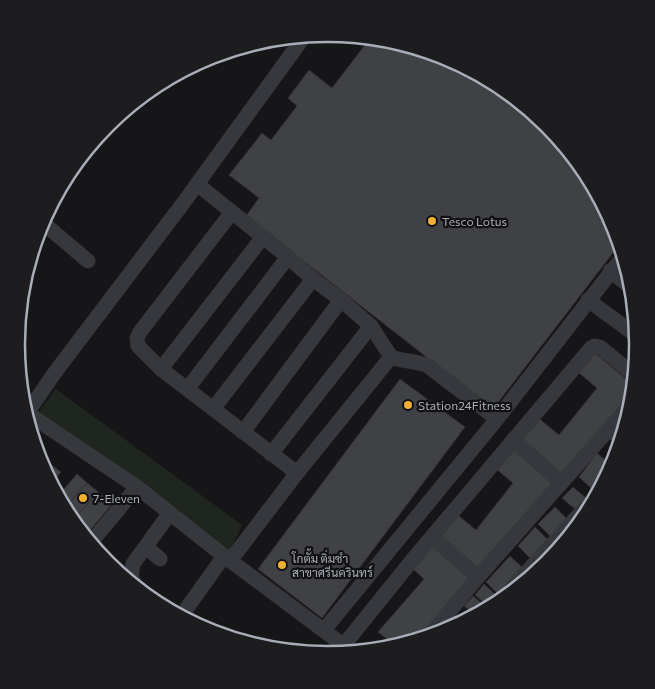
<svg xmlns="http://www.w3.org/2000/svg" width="655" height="689" font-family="Commissioner,Sarabun,sans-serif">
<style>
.green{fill:#1e261f}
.building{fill:#404145;stroke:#303034}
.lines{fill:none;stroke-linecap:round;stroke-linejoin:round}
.minor{stroke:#37383d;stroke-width:15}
.poi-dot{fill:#f2b134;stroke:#111113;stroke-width:2}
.labels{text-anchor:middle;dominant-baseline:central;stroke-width:4.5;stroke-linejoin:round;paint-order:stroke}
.poi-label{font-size:12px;fill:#a8adb8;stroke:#111113;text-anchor:start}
.rim{fill:none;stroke:#a8adb8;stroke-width:2.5}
</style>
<rect width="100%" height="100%" fill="#161618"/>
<path class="green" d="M56,389L242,525L227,557L34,418Z"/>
<g class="building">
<path d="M368,41L447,57L548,125L615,226L619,245L493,409L246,216L259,198L229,175L262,133L271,140L297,106L288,98L309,70L332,88Z"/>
<path d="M595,353L631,383L628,396L563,477L519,440L537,417L559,435L597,388L579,373Z"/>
<path d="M400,379L465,427L322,618L258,569Z"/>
<path d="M622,426L618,447L610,439Z"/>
<path d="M512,448L553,481L480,571L435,535L454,512L476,530L513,483L495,468Z"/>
<path d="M597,453L613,467L606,478L603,475L592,489L579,477Z"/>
<path d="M38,455L61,472L53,482L40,463Z"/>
<path d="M77,474L112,504L87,534L53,482L54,481L64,489Z"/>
<path d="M87,483L98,492L76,517L67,505Z"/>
<path d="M573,487L586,498L576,510L562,498Z"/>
<path d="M555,507L567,519L550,536L538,524Z"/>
<path d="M535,527L550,542L531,559L518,546Z"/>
<path d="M433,544L472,578L422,637L392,643L378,632L424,579L412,568Z"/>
<path d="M559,547L547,565L544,567L541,564Z"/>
<path d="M510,556L526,571L506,593L500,596L486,582Z"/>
<path d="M484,584L498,597L487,605L475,595Z"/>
<path d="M473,596L485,606L474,614L464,606Z"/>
<path d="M322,646L334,654L327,656L317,654Z"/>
</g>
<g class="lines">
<g class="minor">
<path d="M197,184L288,257L313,279L341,300L371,326L391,357"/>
<path d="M232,212L140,332L137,338L138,346L161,369L297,473"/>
<path d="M42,222L88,261"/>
<path d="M610,271L627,284"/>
<path d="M588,300L637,336"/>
<path d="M161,369L263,237"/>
<path d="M188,388L288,257"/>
<path d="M213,409L313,279"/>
<path d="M29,410L56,371L184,202L303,38"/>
<path d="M30,415L137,487L224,556L182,615"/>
<path d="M243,432L341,300"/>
<path d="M513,440L561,482"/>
<path d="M271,454L371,326"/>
<path d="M432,537L478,577"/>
<path d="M92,541L137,487"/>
<path d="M146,547L160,559"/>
<path d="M224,556L351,651"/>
<path d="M230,561L297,473L391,357C403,362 416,360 428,366L497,419L622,258"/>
<path d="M134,582L131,579L133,564L170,513"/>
<path d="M512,588L586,507"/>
<path d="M324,630L497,419"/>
<path d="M429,636L478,577L625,411"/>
<path d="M343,646L414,558L591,348L595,346L600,347L633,374"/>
</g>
</g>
<g class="poi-dot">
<circle cx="432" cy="221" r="5"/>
<circle cx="408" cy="405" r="5"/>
<circle cx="83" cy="498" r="5"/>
<circle cx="282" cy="565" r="5"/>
</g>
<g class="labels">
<g class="poi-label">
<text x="442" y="221">Tesco Lotus</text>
<text x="418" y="405">Station24Fitness</text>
<text x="93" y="498">7-Eleven</text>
<text x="292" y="558">โกตั้ม ติ่มซำ<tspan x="292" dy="14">สาขาศรีนครินทร์</tspan></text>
</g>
</g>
<path d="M0 0H655V689H0ZM25 344a302 302 0 1 1 604 0a302 302 0 1 1-604 0Z" fill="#1d1d20" fill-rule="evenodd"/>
<path class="rim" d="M25 344a302 302 0 1 1 604 0a302 302 0 1 1-604 0Z"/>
</svg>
